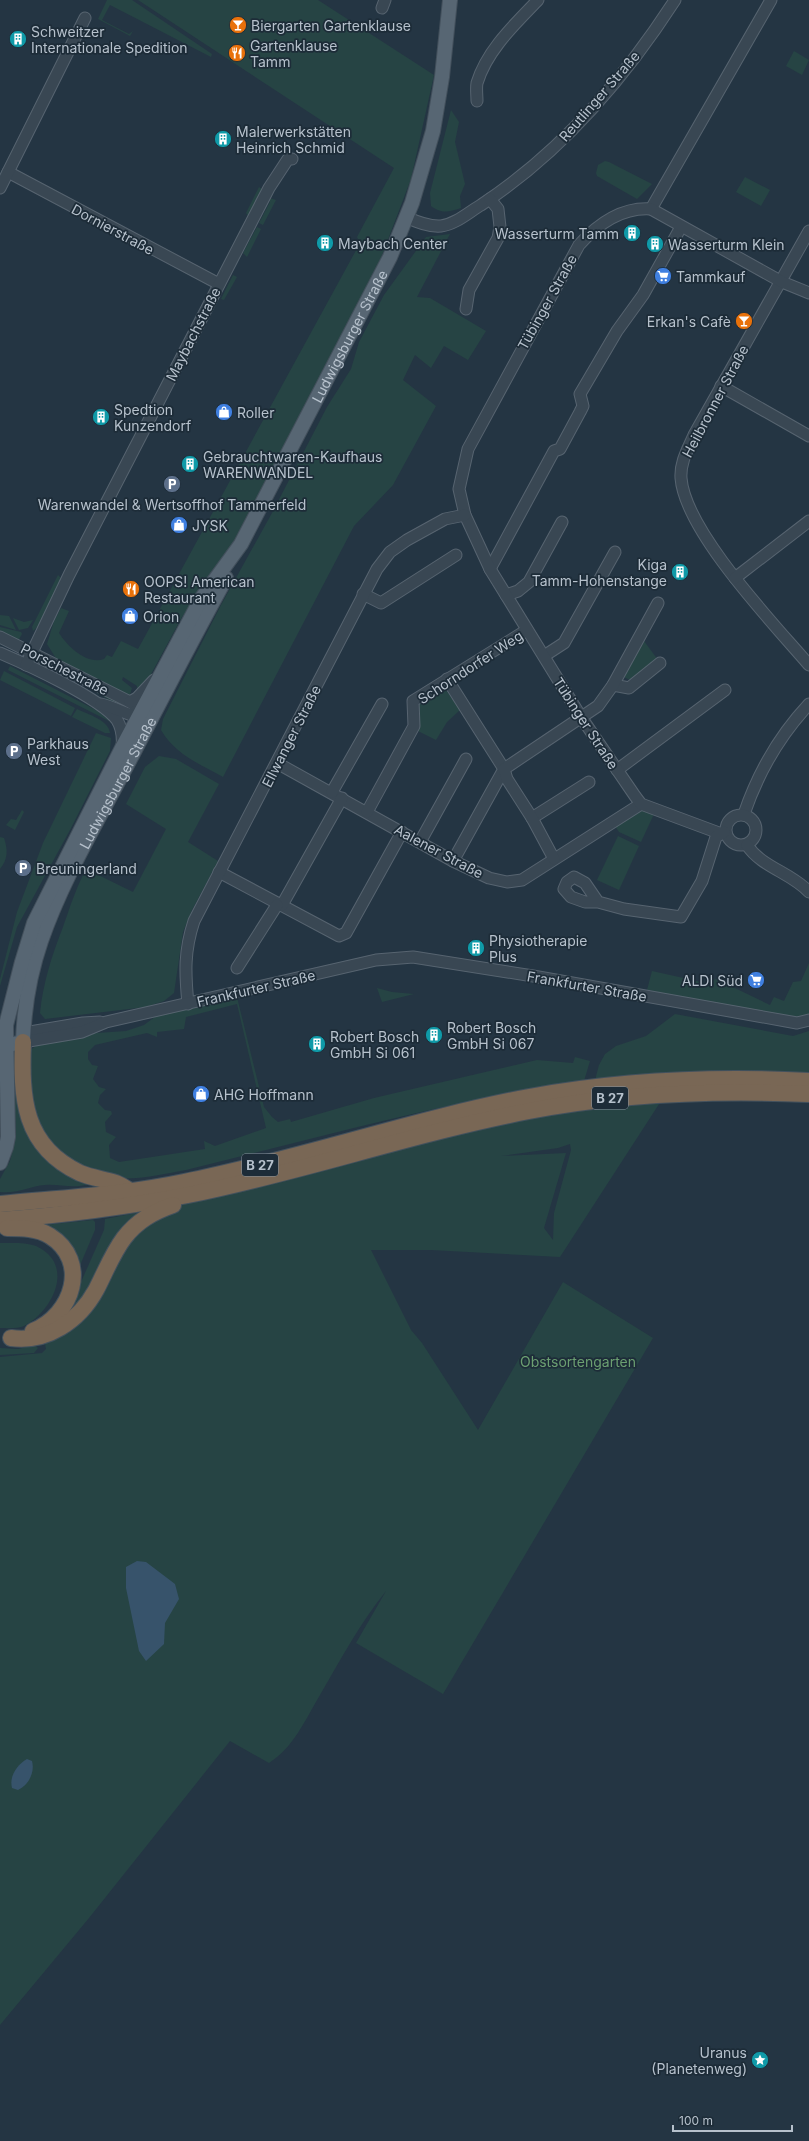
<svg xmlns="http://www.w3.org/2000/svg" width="809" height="2141" font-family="Inter,sans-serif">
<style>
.green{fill:#264444;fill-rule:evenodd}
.water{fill:#37536b}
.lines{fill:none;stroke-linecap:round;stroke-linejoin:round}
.minor-casing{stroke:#576470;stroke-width:13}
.major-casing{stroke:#43505c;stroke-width:16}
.highway-casing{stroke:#43515d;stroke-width:18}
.minor{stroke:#394753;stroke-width:11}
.major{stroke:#576673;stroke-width:14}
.highway{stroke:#796755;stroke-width:16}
.labels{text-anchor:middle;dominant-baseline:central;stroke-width:3.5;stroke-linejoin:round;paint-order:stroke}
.shield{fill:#1d2c38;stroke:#8894a0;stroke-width:1}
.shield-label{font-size:13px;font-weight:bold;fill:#b6c1cc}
.poi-label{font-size:14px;fill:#b6c1cc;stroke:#1d2c38;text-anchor:start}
.street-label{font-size:14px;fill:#b6c1cc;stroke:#1d2c38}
.park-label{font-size:14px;fill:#6b9f71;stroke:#1d2c38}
</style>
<rect width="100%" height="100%" fill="#243543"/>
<g class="green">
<path d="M107,0H132L212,54L211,57L110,5L102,20L129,34L133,31L130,36L98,19Z"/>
<path d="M138,0H318L434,75L411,179L381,258L256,504L214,578L182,617L143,689L137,693V686L123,677L122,680L132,688L130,695L117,691L57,660L47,644L54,621L61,608L69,611L59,633C68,647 87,665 104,659L107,655L112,657L121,641L138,649L360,243L357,237L394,168Z"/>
<path d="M794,51L809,60L802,75L786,66Z"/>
<path d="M451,110L459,122L455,142L465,184L460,196L461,208C448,212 442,214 431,206L430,193Z"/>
<path d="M605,161L609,162L652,184L637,199L597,176L596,173L598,165Z"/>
<path d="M745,177L770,190L761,206L736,192Z"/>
<path d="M259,187L263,190L248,216L246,213Z"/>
<path d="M270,198L276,200L263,225L259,223L270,202Z"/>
<path d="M257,227L261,229L247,257L243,253Z"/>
<path d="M450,234L417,297L430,298L486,331L468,360L444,346L431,368L415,355L403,380L436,406L393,485L354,526L223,777C198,763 176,755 161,730L163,719L221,605L272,513L327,407L351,369L359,342L384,295L426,237Z"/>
<path d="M233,275L237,277L224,300L221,299Z"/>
<path d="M58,575L61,578C55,590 43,625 33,631L32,627Z"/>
<path d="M0,615L9,616L16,630L0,625Z"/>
<path d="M13,618L24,622L33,620L28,628L19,630Z"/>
<path d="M0,627L21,632L22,634L18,641L0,633Z"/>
<path d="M644,641L658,660L632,681L622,676Z"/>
<path d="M42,663L126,705L124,708Z"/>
<path d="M10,666L98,711L111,722L8,670Z"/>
<path d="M4,671L75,708L71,716L0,680Z"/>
<path d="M443,686L460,710L447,722L436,740L416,730V704Z"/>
<path d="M77,709C87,714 109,720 110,733H105L72,717Z"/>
<path d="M96,733L111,738L110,751L70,830L17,927L0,986V979L17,912L43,843Z"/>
<path d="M159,756L176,759L219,784L188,842L218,861L192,910L183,932L174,993L164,1001L146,1007L45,1019L40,1013C43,983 52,955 63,927C70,907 76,888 86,869L133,892L166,829L126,804L145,767Z"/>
<path d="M22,810L24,812L15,830L6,825L11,819L16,820Z"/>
<path d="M642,810L654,814L641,842L619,832L615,826Z"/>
<path d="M618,836L639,846L619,890L597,880Z"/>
<path d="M0,837L4,838C8,850 8,859 0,869Z"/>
<path d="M809,963V1015L795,1018L647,990L652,971L706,983L716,979L770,1005L774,997L784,1001L793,982L801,981Z"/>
<path d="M377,988L392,992L414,994L382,1002Z"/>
<path d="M236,993L264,1107L272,1117L278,1122L290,1119L291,1122L374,1098L537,1060L573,1063L575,1057L590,1061L584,1081C449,1100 318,1138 186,1170C163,1174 131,1182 107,1177C75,1171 42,1144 32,1111C28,1098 30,1066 30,1050L39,1044L82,1034L126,1031L144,1025L163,1011ZM237,1004L266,1128L215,1146L204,1141L205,1149L119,1162L110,1158L109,1145L116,1137L106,1132L105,1122L112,1114L111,1111L105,1110L98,1103L100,1095L106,1089L99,1087L93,1079L98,1066L92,1065L88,1059V1052L95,1045L147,1033L157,1037V1032L184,1029L186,1017Z"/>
<path d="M675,1014L793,1036L809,1031V1077L594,1084L599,1065L605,1054L616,1046L646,1036Z"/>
<path d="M14,1087H17L22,1115L89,1184C74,1189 60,1184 45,1185C30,1186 18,1194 0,1192V1179L10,1161L16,1136Z"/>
<path d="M661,1101L560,1257L431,1250H371L411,1330L422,1343L478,1430L563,1282L653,1338L443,1694L356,1643L386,1591C360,1623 341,1659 320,1695C305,1720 294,1747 269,1763L230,1741L89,1918L0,2025V1357L42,1353L46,1349L44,1339L61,1327L114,1253L153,1212L479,1122ZM570,1144L571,1150L554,1213L553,1240L544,1228L566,1153L501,1156L558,1148Z"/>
<path d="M146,1211L89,1296L57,1323L77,1285L81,1282L104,1230L105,1219Z"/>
<path d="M93,1220L95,1222V1230L78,1270L44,1225Z"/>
<path d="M0,1243C12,1243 25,1242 36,1246C76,1264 53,1311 24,1326C18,1329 7,1328 0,1328Z"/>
<path d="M34,1345L38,1348L34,1353L0,1355V1348L18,1349Z"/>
</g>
<g class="water">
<path d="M137,1561L146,1562L175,1584L179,1599L165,1623L164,1644L146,1661L139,1651L126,1588V1567Z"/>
<path d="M27,1759L32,1761C35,1772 29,1785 18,1790L12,1788C9,1776 17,1765 27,1759Z"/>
</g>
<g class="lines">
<defs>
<g id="minor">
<path d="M382,8L385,0"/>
<path d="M477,101C477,96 476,88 477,83C487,50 515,24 538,0"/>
<path d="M8,172L219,284"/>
<path d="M0,188L85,18"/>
<path d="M651,209L771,0"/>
<path d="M406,217C417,222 429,227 441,226C456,224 469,212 481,205C560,153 624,79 675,0"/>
<path d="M809,231L694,435C688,449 680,462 681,478C685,531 773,623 809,665"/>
<path d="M466,309L469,290L498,238L500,227L498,209L490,199"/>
<path d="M721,386L809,436"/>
<path d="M490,569L554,451L560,449L580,412L583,406L580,394L617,331L643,295L681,227"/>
<path d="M735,578L809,521"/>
<path d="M363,594L381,603L456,555"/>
<path d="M506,595L518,591L529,582L562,522"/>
<path d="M0,637L130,702L147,715"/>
<path d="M0,653C28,665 100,698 117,720C122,728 123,737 122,747"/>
<path d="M544,656L564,643L615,552"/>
<path d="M26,665L69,575L269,188L288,159H292"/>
<path d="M447,679L504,769L453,861"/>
<path d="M613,685L629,688L660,663"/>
<path d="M130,702L137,698L154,680"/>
<path d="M101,704C116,707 129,717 145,718"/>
<path d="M277,763L453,861L489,878L507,882L522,880L641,804"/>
<path d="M617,770L725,690"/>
<path d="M332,792L382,704"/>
<path d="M367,812L414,726L413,701L527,630"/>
<path d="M744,814C758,773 779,736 809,704"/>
<circle cx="741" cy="830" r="15"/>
<path d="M532,818L589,782"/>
<path d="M719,833L641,804L635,796L581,717L490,569L465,515L459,489L468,449L579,245C597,225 622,207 651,209L782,282L809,293"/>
<path d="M420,842L466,759"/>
<path d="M747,845C761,867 792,873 809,892"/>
<path d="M554,859L532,818L507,779L504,769L598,706L613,685L658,603"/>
<path d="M219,872L339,936L346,933L402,832"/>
<path d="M598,902L585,883L574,877L567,882L564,889L571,897L585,902H598L624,909L681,917L702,881L716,837L724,832"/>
<path d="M282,905L342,798"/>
<path d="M237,968L277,905"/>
<path d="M188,1004C185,973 184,951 194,921L377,569L390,552L407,540L445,519L465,515"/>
<path d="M24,1033L83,1023L100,1022"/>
<path d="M23,1042L82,1032L106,1022L376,960L413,957L533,976L797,1023L809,1020"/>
</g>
<g id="major">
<path id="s1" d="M13,1044L23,1042C24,1009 30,973 41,941C62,880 97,822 127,765C160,702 192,639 226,578"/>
<path id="s2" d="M0,1163L6,1147L8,1137L6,1025L22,962L34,923L122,748L201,599L241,544L390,257L412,203L433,131L442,77L450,0"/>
</g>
<g id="highway">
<path d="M23,1042C21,1098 23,1146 80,1173C92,1178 104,1179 116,1183C121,1185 127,1189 132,1192"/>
<path d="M0,1204C62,1198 123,1195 184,1182C300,1159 413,1119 529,1097C622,1080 715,1076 809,1081"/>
<path d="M0,1220C63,1215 126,1207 188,1195C303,1172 414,1133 529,1111C622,1093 715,1090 809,1094"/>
<path d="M7,1228C21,1228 38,1228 50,1236C90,1261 73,1315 33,1331"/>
<path d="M11,1338C47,1343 79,1321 96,1290C105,1273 112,1254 124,1238C137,1221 153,1212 173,1205"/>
</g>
</defs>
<use href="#minor" class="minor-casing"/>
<use href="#major" class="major-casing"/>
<use href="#highway" class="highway-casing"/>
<use href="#minor" class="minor"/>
<use href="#major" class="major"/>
<use href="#highway" class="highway"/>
</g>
<defs>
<symbol id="bar-disc" viewBox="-11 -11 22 22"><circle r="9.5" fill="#e8710a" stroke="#1d2c38"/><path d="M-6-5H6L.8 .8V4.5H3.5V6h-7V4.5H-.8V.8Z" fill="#fff"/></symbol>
<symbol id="building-disc" viewBox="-11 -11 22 22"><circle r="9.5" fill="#0f9aa8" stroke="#1d2c38"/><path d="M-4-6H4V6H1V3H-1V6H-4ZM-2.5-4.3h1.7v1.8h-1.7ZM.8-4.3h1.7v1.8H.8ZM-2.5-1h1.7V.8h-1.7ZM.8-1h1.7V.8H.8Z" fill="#fff"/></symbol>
<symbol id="restaurant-disc" viewBox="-11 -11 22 22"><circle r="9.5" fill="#e8710a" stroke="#1d2c38"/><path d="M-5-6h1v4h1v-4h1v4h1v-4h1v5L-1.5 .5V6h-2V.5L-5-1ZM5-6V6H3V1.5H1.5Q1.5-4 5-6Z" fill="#fff"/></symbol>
<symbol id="supermarket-disc" viewBox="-11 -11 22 22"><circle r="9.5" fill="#3f7fe0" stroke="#1d2c38"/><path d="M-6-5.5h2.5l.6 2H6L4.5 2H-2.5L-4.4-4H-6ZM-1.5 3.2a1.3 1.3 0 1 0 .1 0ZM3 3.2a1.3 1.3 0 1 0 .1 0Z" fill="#fff"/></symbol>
<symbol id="shop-disc" viewBox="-11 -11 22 22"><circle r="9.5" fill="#3f7fe0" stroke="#1d2c38"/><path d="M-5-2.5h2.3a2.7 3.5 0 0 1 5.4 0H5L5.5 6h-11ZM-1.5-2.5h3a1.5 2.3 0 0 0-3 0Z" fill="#fff"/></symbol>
<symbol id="parking-disc" viewBox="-11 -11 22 22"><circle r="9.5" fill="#5c6f8a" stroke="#1d2c38"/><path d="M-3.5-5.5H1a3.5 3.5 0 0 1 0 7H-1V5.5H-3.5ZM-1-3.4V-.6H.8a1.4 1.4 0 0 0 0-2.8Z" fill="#fff"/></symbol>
<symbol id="sight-disc" viewBox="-11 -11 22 22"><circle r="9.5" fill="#0f9aa8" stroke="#1d2c38"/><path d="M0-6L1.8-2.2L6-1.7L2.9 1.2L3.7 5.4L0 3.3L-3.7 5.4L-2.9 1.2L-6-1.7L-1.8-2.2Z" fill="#fff"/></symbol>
</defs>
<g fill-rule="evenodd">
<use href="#bar-disc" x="228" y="15" width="20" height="20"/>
<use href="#building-disc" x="8" y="29" width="20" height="20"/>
<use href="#restaurant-disc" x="227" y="43" width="20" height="20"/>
<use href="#building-disc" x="213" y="129" width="20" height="20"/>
<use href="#building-disc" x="622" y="223" width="20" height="20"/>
<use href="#building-disc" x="315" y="233" width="20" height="20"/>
<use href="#building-disc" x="645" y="234" width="20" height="20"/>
<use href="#supermarket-disc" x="653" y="266" width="20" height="20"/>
<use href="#bar-disc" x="734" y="311" width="20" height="20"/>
<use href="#shop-disc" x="214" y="402" width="20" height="20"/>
<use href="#building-disc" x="91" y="407" width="20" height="20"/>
<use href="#building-disc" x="180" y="454" width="20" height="20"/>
<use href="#parking-disc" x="162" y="474" width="20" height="20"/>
<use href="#shop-disc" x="169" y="515" width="20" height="20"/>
<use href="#building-disc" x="670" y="562" width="20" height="20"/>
<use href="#restaurant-disc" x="121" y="579" width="20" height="20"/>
<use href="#shop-disc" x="120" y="606" width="20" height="20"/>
<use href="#parking-disc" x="4" y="741" width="20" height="20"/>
<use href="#parking-disc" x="13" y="858" width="20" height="20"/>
<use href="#building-disc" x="466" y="938" width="20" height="20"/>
<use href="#supermarket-disc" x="746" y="970" width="20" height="20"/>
<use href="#building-disc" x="424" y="1025" width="20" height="20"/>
<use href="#building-disc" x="307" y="1034" width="20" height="20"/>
<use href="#shop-disc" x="191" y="1084" width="20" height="20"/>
<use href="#sight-disc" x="750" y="2050" width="20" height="20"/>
</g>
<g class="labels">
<g class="shield">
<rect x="592" y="1087" width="36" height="22" rx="3"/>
<rect x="242" y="1154" width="36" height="22" rx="3"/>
</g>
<g class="shield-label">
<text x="610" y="1098">B 27</text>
<text x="260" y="1165">B 27</text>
</g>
<g class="poi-label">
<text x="251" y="25">Biergarten Gartenklause</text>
<text x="31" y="31">Schweitzer<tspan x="31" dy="16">Internationale Spedition</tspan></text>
<text x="250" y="45">Gartenklause<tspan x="250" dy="16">Tamm</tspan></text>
<text x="236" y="131">Malerwerkstätten<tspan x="236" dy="16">Heinrich Schmid</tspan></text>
<text x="619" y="233" text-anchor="end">Wasserturm Tamm</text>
<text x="338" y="243">Maybach Center</text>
<text x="668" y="244">Wasserturm Klein</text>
<text x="676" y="276">Tammkauf</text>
<text x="731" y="321" text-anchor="end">Erkan's Cafè</text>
<text x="114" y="409">Spedtion<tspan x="114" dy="16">Kunzendorf</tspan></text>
<text x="237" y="412">Roller</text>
<text x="203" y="456">Gebrauchtwaren-Kaufhaus<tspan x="203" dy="16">WARENWANDEL</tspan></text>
<text x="172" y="504" text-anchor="middle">Warenwandel &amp; Wertsoffhof Tammerfeld</text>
<text x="192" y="525">JYSK</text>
<text x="667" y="564" text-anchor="end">Kiga<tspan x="667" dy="16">Tamm-Hohenstange</tspan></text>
<text x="144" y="581">OOPS! American<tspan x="144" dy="16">Restaurant</tspan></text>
<text x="143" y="616">Orion</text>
<text x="27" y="743">Parkhaus<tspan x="27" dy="16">West</tspan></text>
<text x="36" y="868">Breuningerland</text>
<text x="489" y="940">Physiotherapie<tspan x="489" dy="16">Plus</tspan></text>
<text x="743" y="980" text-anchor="end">ALDI Süd</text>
<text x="447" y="1027">Robert Bosch<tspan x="447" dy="16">GmbH Si 067</tspan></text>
<text x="330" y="1036">Robert Bosch<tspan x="330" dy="16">GmbH Si 061</tspan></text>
<text x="214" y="1094">AHG Hoffmann</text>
<text x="747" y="2052" text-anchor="end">Uranus<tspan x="747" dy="16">(Planetenweg)</tspan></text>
</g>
<g class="street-label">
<text transform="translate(599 96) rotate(-49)">Reutlinger Straße</text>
<text transform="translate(113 229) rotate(28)">Dornierstraße</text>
<text transform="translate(547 302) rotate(-61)">Tübinger Straße</text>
<text transform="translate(193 334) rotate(-63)">Maybachstraße</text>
<text stroke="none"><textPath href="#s2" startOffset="912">Ludwigsburger Straße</textPath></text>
<text transform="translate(715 401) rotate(-62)">Heilbronner Straße</text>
<text transform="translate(470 667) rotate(-33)">Schorndorfer Weg</text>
<text transform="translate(65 669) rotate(27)">Porschestraße</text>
<text transform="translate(586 723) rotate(57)">Tübinger Straße</text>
<text transform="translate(291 736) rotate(-63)">Ellwanger Straße</text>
<text stroke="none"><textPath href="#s1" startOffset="289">Ludwigsburger Straße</textPath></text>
<text transform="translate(439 851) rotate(28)">Aalener Straße</text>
<text transform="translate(587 986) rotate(10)">Frankfurter Straße</text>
<text transform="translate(256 988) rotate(-13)">Frankfurter Straße</text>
</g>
<g class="park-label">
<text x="578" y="1361">Obstsortengarten</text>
</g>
</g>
<path d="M673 2125v6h119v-6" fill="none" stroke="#b6c1cc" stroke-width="2"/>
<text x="679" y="2125" font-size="12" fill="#b6c1cc" stroke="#1d2c38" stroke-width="3" paint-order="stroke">100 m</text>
</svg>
